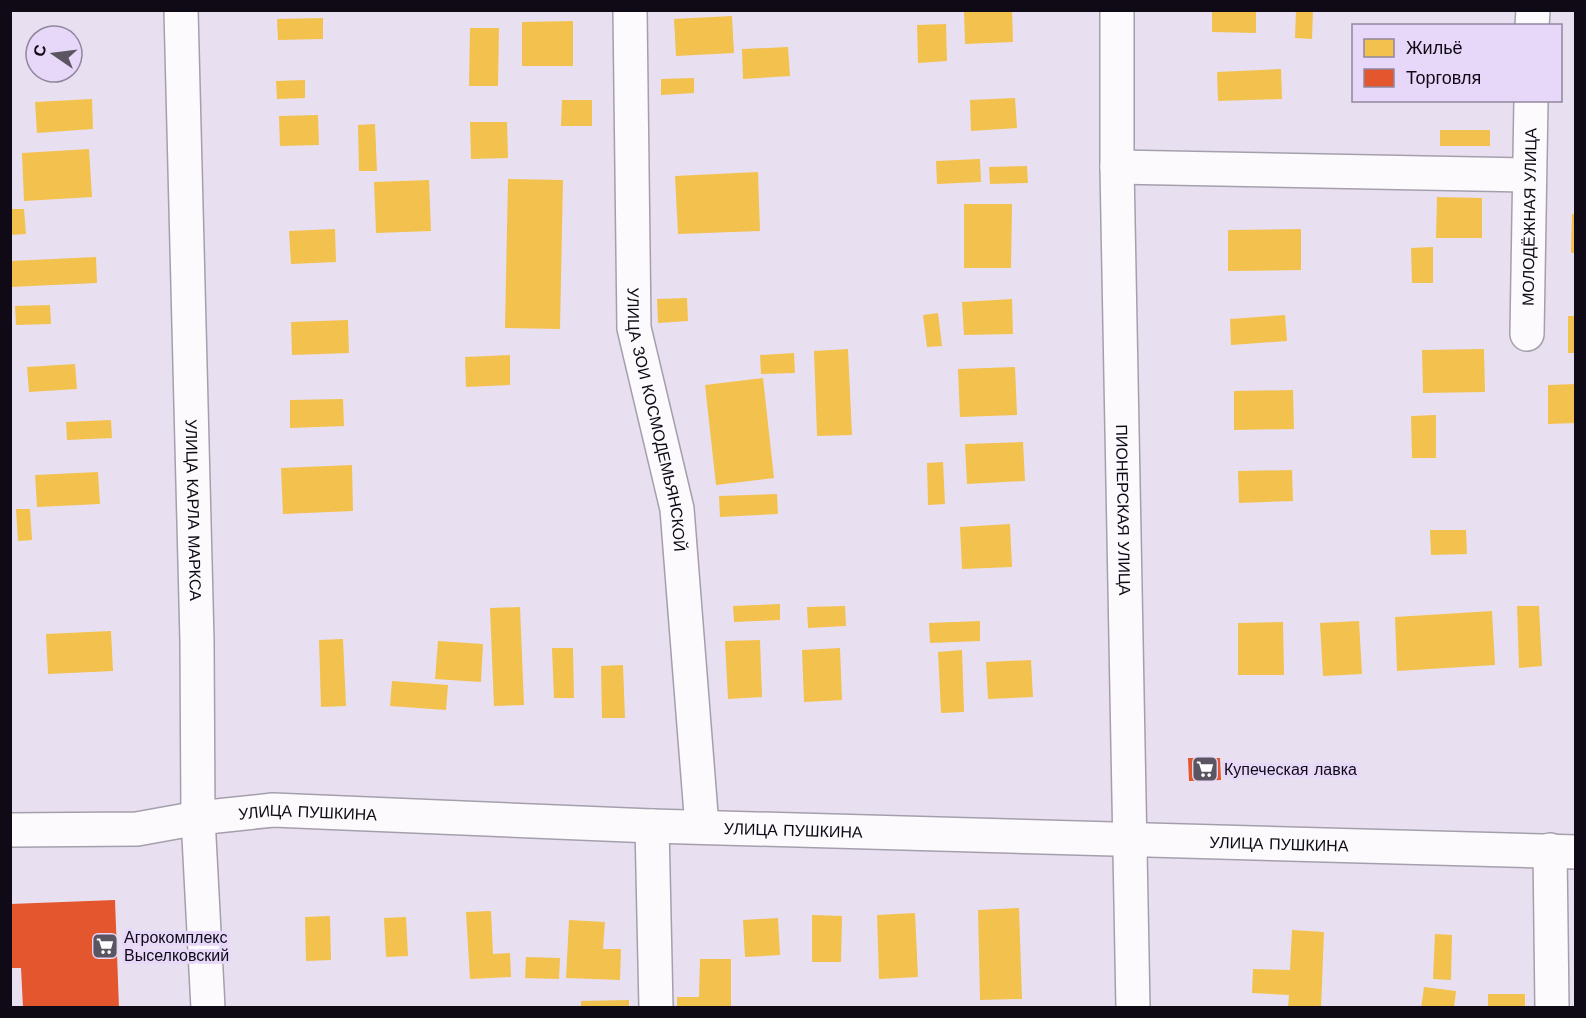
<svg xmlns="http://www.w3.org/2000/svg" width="1586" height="1018" font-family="'Work Sans',sans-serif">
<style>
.homes{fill:#f2c14e}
.shops{fill:#e4572e}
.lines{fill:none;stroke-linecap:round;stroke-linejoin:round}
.minor-casing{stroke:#a59fac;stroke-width:36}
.tertiary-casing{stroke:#a59fac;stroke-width:36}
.minor{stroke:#fcfafd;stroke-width:33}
.tertiary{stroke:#fcfafd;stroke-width:33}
.labels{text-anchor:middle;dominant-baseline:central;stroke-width:6;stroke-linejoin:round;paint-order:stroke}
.street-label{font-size:16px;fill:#0f0a15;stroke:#e7d8f9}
.poi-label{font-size:16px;fill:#0f0a15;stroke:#e7d8f9;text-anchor:start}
</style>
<rect width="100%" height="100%" fill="#e8e0f1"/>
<g class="homes">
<path d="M1012,10L1013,42L965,44L964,12Z"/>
<path d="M1212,10H1256V33L1212,32Z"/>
<path d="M1296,10H1313L1312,39L1295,38Z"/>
<path d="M732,16L734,53L676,56L674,19Z"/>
<path d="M323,18V39L278,40L277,19Z"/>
<path d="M573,21V66H522V22Z"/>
<path d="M946,24L947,61L918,63L917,25Z"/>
<path d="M470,28H499L498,86H469Z"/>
<path d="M788,47L790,76L743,79L742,49Z"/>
<path d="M1281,69L1282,99L1218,101L1217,72Z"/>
<path d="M694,78V93L661,95V79Z"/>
<path d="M305,80V98L277,99L276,81Z"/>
<path d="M1015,98L1017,128L971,131L970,100Z"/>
<path d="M92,99L93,129L37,133L35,102Z"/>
<path d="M562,100H592V126H561Z"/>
<path d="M318,115L319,145L280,146L279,116Z"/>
<path d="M470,122H507L508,158L471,159Z"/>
<path d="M375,124L377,171H359L358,125Z"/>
<rect x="1440" y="130" width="50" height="16"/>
<path d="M89,149L92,197L24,201L22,153Z"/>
<path d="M980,159L981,182L937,184L936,161Z"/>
<path d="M1027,166L1028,183L990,184L989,167Z"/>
<path d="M758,172L760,231L678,234L675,176Z"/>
<path d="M508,179L563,180L560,329L505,328Z"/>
<path d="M429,180L431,231L376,233L374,182Z"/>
<path d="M1437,197L1482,198V238H1436Z"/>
<path d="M964,204H1012L1011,268H964Z"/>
<path d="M10,209H24L26,234L10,235Z"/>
<path d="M1572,214H1576V253H1571Z"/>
<path d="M335,229L336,262L291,264L289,231Z"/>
<path d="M1301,229V270L1228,271V230Z"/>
<path d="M1433,247V283H1412L1411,248Z"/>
<path d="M96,257L97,283L10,287V261Z"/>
<path d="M687,298L688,321L658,323L657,299Z"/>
<path d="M1012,299L1013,334L964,335L962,302Z"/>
<path d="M50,305L51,324L16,325L15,306Z"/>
<path d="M938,313L942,346L927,347L923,315Z"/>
<path d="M1285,315L1287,341L1231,345L1230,319Z"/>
<rect x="1568" y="316" width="8" height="37"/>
<path d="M348,320L349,353L292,355L291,322Z"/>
<path d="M848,349L852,435L817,436L814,351Z"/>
<path d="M1484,349L1485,392L1423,393L1422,350Z"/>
<path d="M794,353L795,373L761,374L760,355Z"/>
<path d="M510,355V385L466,387L465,357Z"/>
<path d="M75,364L77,389L29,392L27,367Z"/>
<path d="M1015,367L1017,415L960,417L958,369Z"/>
<path d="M763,378L774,478L716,485L705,385Z"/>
<path d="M1576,384V423L1548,424V385Z"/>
<path d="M1293,390L1294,429L1234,430V391Z"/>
<path d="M343,399L344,426L290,428V400Z"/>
<path d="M1436,415V458H1412L1411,416Z"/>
<path d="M111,420L112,438L67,440L66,422Z"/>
<path d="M1023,442L1025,481L967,484L965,444Z"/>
<path d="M943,462L945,504L928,505L927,463Z"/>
<path d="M352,465L353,511L283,514L281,468Z"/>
<path d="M1292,470L1293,501L1239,503L1238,471Z"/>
<path d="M98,472L100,504L37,507L35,475Z"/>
<path d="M777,494L778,514L720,517L719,496Z"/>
<path d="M16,509H30L32,540L18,541Z"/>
<path d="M1010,524L1012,567L962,569L960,527Z"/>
<path d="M1430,530H1466L1467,554L1431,555Z"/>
<path d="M780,604V620L734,622L733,606Z"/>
<path d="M845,606L846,626L808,628L807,607Z"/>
<path d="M1517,606H1539L1542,666L1519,668Z"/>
<path d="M520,607L524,705L494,706L490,608Z"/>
<path d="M1492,611L1495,665L1397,671L1395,617Z"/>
<path d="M980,621V641L930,643L929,623Z"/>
<path d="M1359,621L1362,674L1323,676L1320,623Z"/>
<path d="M1283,622L1284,675H1238V623Z"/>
<path d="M111,631L113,671L48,674L46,634Z"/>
<path d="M343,639L346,706L321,707L319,640Z"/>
<path d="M760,640L762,697L728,699L725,641Z"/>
<path d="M438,641L483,644L481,682L435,679Z"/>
<path d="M552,648H573L574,698H554Z"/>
<path d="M840,648L842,700L804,702L802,650Z"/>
<path d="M962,650L964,712L941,713L938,652Z"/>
<path d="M1031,660L1033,697L988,699L986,662Z"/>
<path d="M623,665L625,718H602L601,666Z"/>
<path d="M392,681L448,685L446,710L390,706Z"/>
<path d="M1019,908L1022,999L980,1000L978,910Z"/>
<path d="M491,911L493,954L510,953L511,977L470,979L466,912Z"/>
<path d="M915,913L918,977L879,979L877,915Z"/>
<path d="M812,915L842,916L841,962H812Z"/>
<path d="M330,916L331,960L306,961L305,917Z"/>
<path d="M406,917L408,956L386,957L384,918Z"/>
<path d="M778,918L780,955L745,957L743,920Z"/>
<path d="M569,920L605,922L603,949H621L620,980L566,978Z"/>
<path d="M1292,930L1324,932L1321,1008H1288L1289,995L1252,993L1253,969L1290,970Z"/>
<path d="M1435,934L1452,935L1451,980L1433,979Z"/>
<path d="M526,957L560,958L559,979L525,978Z"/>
<path d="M700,959H731V1008H677V997H699Z"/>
<path d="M1424,987L1456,991L1454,1008H1421Z"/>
<rect x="1488" y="994" width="37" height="14"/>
<path d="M629,1000V1008H581V1001Z"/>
</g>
<g class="shops">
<path d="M1188,758H1220L1221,780L1189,781Z"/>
<path d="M115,900L119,1008H23L21,968H10V904Z"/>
</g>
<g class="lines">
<defs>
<g id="minor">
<path id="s1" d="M630,10L634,328L677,509L702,827"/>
<path d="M1532,26L1533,10"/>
<path d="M1117,167L1529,175"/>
<path id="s2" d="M1527,334L1531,100"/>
<path d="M652,826L656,1008"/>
<path d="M10,830L137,829L198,818"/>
<path d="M1550,850L1552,1008"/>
</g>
<g id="tertiary">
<path id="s3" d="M181,10L197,641L198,818L208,1008"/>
<path id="s4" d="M1117,10V167L1133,1008"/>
<path id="s5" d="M198,818L273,810L652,826L1576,852"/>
</g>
</defs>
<use href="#minor" class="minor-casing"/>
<use href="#tertiary" class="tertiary-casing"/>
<use href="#minor" class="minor"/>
<use href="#tertiary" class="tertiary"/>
</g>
<defs>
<symbol id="supermarket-square" viewBox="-11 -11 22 22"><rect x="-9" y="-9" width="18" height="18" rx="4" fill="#5b5562" stroke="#e7d8f9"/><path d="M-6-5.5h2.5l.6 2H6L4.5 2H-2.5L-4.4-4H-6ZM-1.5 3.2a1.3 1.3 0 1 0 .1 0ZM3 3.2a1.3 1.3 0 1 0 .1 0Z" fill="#fff"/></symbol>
</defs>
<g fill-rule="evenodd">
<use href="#supermarket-square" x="1190" y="754" width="30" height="30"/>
<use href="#supermarket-square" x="90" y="931" width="30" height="30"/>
</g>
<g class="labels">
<g class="street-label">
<text stroke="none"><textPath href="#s2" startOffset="117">МОЛОДЁЖНАЯ УЛИЦА</textPath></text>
<text stroke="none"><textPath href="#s1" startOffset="412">УЛИЦА ЗОИ КОСМОДЕМЬЯНСКОЙ</textPath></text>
<text stroke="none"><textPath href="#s3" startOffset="500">УЛИЦА КАРЛА МАРКСА</textPath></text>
<text stroke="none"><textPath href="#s4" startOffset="500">ПИОНЕРСКАЯ УЛИЦА</textPath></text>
<text stroke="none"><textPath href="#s5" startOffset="110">УЛИЦА ПУШКИНА</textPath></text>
<text stroke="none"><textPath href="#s5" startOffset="596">УЛИЦА ПУШКИНА</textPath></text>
<text stroke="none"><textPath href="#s5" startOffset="1082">УЛИЦА ПУШКИНА</textPath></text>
</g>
<g class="poi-label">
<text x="1224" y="769">Купеческая лавка</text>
<text x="124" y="937">Агрокомплекс<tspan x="124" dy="18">Выселковский</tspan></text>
</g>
</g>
<rect width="1586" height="1018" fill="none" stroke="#0f0a15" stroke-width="24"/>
<rect x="1352" y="24" width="210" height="78" fill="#e7d8f9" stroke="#91869e" stroke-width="1.5"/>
<rect x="1364" y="39" width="30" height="18" fill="#f2c14e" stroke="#91869e" stroke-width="1.5"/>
<text x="1406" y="54" font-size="18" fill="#0f0a15">Жильё</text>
<rect x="1364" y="69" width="30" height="18" fill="#e4572e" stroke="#91869e" stroke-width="1.5"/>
<text x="1406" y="84" font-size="18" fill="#0f0a15">Торговля</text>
<g transform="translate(54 54) rotate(284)"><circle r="28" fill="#e7d8f9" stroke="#91869e" stroke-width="1.5"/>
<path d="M0-4.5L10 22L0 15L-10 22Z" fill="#5b5562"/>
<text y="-9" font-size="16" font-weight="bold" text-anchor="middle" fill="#0f0a15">С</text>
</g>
</svg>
